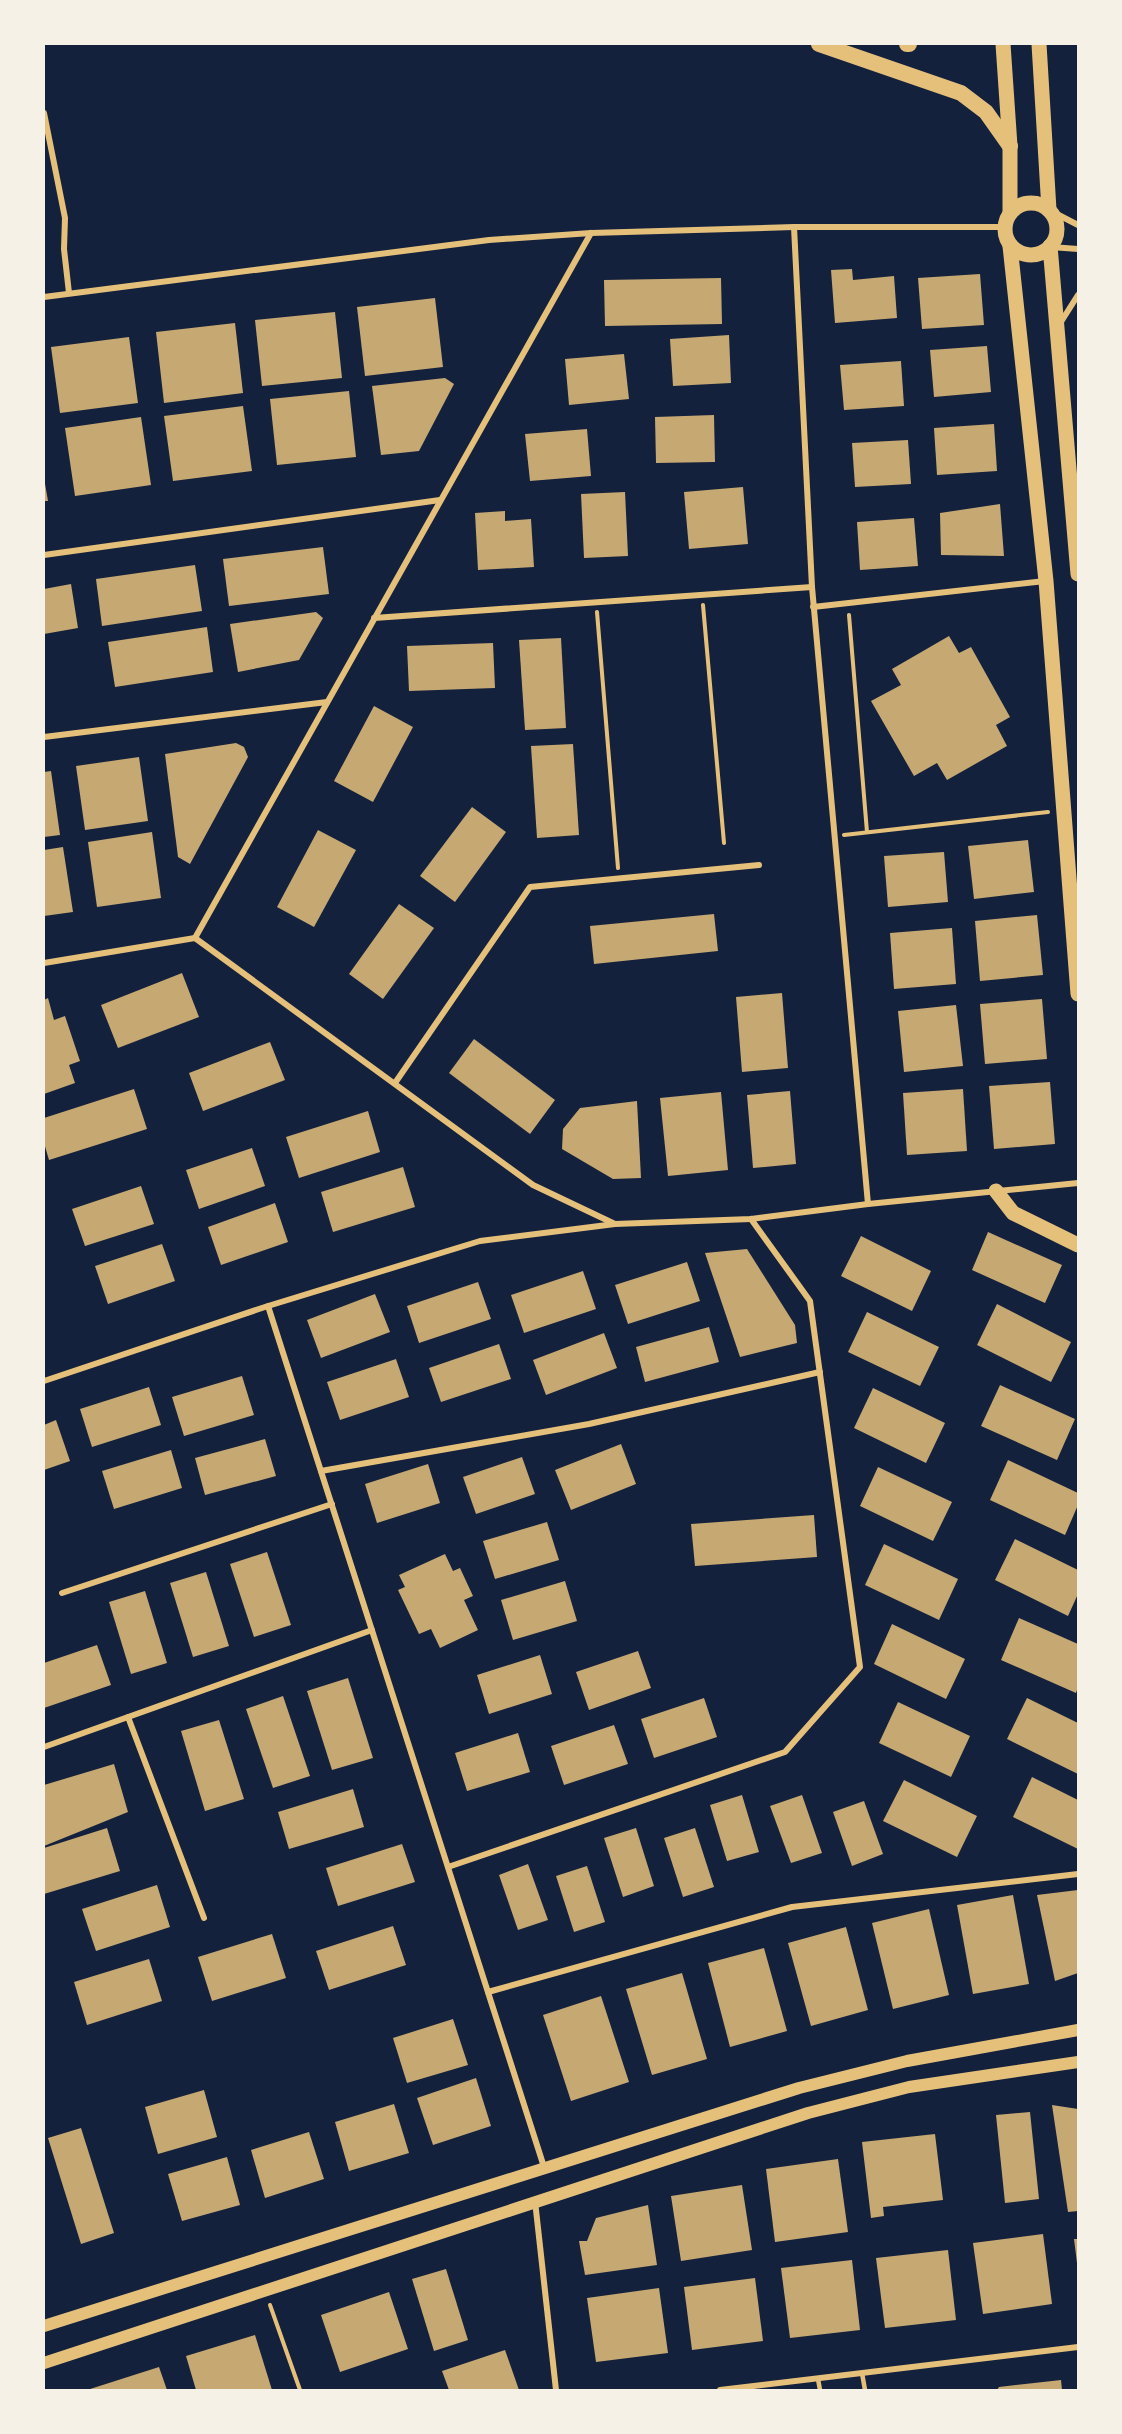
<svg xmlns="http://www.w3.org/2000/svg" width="1122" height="2434" font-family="Raleway,sans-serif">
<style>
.building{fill:#c6a872}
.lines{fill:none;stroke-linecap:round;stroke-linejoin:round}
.path{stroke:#e5c07b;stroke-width:4}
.service{stroke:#e5c07b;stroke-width:4.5}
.minor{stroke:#e5c07b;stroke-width:6}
.secondary{stroke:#e5c07b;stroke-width:12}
.primary{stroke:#e5c07b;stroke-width:15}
.trunk{stroke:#e5c07b;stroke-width:16}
</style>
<rect width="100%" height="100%" fill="#14213d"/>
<g class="building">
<path d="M852,269L853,280L894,276L897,318L835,323L831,270Z"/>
<path d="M980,274L984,325L922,329L918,278Z"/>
<path d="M721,278L722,324L605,326L604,280Z"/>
<path d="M435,298L443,367L365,376L357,307Z"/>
<path d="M335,312L342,378L262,386L255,320Z"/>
<path d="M235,323L243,393L164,403L156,332Z"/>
<path d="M729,335L731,383L673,386L670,339Z"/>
<path d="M129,337L138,403L60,413L51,347Z"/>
<path d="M987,346L991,392L934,397L930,350Z"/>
<path d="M624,354L629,399L569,405L565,359Z"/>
<path d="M901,361L904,406L844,410L840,365Z"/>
<path d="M445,378L454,384L419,451L381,455L372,386Z"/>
<path d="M349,391L356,457L277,465L270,399Z"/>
<path d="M243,406L252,471L173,481L164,416Z"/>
<path d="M714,415L715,462L656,463L655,417Z"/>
<path d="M141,417L151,485L75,496L65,428Z"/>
<path d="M994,424L997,471L937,475L934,428Z"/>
<path d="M587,429L591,476L530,481L525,434Z"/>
<path d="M908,440L911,484L855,487L852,443Z"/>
<path d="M44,478L48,501H44Z"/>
<path d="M743,487L748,544L689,549L684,492Z"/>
<path d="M625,492L628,556L584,558L581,494Z"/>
<path d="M1000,504L1004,556L941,555L940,513Z"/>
<path d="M505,511V521L531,519L534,567L478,570L475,513Z"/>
<path d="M914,518L918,566L860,570L857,522Z"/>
<path d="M323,547L329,594L229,606L223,559Z"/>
<path d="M195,565L202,611L102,626L96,579Z"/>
<path d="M71,584L78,628L44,634V589Z"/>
<path d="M316,612L323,618L299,660L238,672L230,624Z"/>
<path d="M207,627L213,672L115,687L108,642Z"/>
<path d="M949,636L959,653L971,647L1010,717L996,725L1007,746L947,780L937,763L914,776L871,701L901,685L892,669Z"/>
<path d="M561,638L566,728L525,730L519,640Z"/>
<path d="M493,643L495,688L409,691L407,646Z"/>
<path d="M374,706L413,727L373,802L334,781Z"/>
<path d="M236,743L244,747L248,757L190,864L178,857L165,754Z"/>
<path d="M573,744L579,835L537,838L531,746Z"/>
<path d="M139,757L148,821L85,830L76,766Z"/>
<path d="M51,771L60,835L44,837V772Z"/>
<path d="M472,807L506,832L455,902L420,876Z"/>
<path d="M318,830L356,850L314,927L277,907Z"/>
<path d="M152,832L161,898L97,907L88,842Z"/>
<path d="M1028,840L1034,892L974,899L968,846Z"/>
<path d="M63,847L73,912L44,916V850Z"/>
<path d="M944,852L948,902L888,907L884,856Z"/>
<path d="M399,904L434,928L383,999L349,974Z"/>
<path d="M714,914L718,951L594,964L590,926Z"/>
<path d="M1037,915L1043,975L980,981L975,921Z"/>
<path d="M952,928L956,984L894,989L890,933Z"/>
<path d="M182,973L199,1017L118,1048L101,1005Z"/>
<path d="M782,993L788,1068L742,1072L736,997Z"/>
<path d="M48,998L54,1020L65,1016L80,1061L69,1065L75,1083L44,1094V1000Z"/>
<path d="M1042,999L1047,1059L985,1064L980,1004Z"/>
<path d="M956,1005L963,1066L904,1072L898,1011Z"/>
<path d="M474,1039L555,1100L530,1134L449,1073Z"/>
<path d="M270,1042L285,1080L203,1111L189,1073Z"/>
<path d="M1050,1082L1055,1144L994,1149L989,1086Z"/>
<path d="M134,1089L147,1129L49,1160L44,1143V1118Z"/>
<path d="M963,1089L967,1151L907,1155L903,1093Z"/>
<path d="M790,1091L796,1164L753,1168L747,1095Z"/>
<path d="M721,1092L728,1170L668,1176L660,1098Z"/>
<path d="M637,1101L641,1178L613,1179L562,1149L563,1129L580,1108Z"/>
<path d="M368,1111L380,1152L299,1178L286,1137Z"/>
<path d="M252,1148L265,1186L199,1209L186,1170Z"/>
<path d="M403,1167L415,1207L333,1232L321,1192Z"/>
<path d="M141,1186L154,1224L85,1246L72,1209Z"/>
<path d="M275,1203L288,1242L221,1265L208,1227Z"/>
<path d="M988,1232L1062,1265L1045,1303L972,1270Z"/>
<path d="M861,1236L931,1271L912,1311L841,1276Z"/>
<path d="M162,1244L175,1281L108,1304L95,1266Z"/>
<path d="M747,1249L795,1325L797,1343L740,1357L705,1253Z"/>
<path d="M687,1262L700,1301L628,1324L615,1285Z"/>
<path d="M583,1271L596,1309L524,1333L511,1295Z"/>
<path d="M478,1282L491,1319L419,1343L407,1306Z"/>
<path d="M375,1294L390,1332L321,1358L307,1320Z"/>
<path d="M997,1304L1071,1342L1051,1382L977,1345Z"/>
<path d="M867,1312L939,1347L920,1386L848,1352Z"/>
<path d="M709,1327L719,1362L645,1382L636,1347Z"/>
<path d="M604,1333L617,1368L546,1395L533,1360Z"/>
<path d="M499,1344L511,1379L441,1402L429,1368Z"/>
<path d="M396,1359L409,1397L340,1420L327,1382Z"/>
<path d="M242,1376L254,1415L184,1436L172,1397Z"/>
<path d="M1000,1385L1075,1419L1057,1460L981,1426Z"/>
<path d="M149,1387L161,1425L92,1447L80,1409Z"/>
<path d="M873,1388L945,1423L926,1463L854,1428Z"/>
<path d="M56,1420L70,1461L44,1470V1425Z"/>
<path d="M265,1439L276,1476L205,1495L195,1458Z"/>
<path d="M621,1444L636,1484L571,1510L555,1470Z"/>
<path d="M171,1450L182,1488L114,1509L102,1471Z"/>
<path d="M522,1457L535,1494L476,1514L463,1477Z"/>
<path d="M1008,1460L1078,1493V1505L1065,1535L990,1500Z"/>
<path d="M428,1464L440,1503L377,1523L365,1484Z"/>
<path d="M878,1467L952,1502L933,1541L860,1506Z"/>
<path d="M814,1515L817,1557L695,1566L691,1524Z"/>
<path d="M547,1522L559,1560L495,1579L483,1541Z"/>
<path d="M1015,1539L1078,1570V1594L1068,1616L995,1580Z"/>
<path d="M884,1544L958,1579L939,1620L865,1585Z"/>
<path d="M267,1552L291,1625L254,1637L230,1564Z"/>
<path d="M445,1554L453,1571L460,1568L473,1596L464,1600L478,1630L440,1648L431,1629L419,1634L398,1590L405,1587L399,1575Z"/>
<path d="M206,1572L229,1646L193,1657L170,1583Z"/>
<path d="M565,1581L577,1621L513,1640L501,1600Z"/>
<path d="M145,1591L167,1663L131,1674L109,1602Z"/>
<path d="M1019,1618L1078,1644V1687L1076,1693L1001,1660Z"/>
<path d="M892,1624L965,1659L946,1699L874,1664Z"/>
<path d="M97,1645L111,1685L44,1708V1663Z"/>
<path d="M638,1651L651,1688L589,1710L576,1672Z"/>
<path d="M540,1655L552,1694L489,1714L477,1675Z"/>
<path d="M348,1678L373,1758L332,1770L307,1691Z"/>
<path d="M283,1696L310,1776L273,1788L246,1709Z"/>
<path d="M704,1698L717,1737L654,1758L641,1719Z"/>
<path d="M1027,1698L1078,1723V1774L1007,1739Z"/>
<path d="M898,1702L970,1736L951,1777L879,1743Z"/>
<path d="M219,1720L244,1799L205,1811L181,1731Z"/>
<path d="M614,1725L628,1764L564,1785L551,1746Z"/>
<path d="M518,1733L530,1772L467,1791L455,1753Z"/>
<path d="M114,1764L128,1812L44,1846V1785Z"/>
<path d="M1032,1777L1078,1800V1849L1013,1817Z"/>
<path d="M904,1780L977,1816L957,1857L883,1821Z"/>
<path d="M353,1789L364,1827L289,1849L278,1812Z"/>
<path d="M742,1795L759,1852L727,1861L710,1805Z"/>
<path d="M802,1795L822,1853L791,1863L770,1806Z"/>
<path d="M864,1801L883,1854L852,1866L833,1812Z"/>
<path d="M107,1828L120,1871L44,1894V1848Z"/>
<path d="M636,1828L654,1886L623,1897L604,1838Z"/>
<path d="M695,1828L714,1887L683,1897L664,1838Z"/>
<path d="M402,1844L415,1882L338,1906L326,1868Z"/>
<path d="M528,1864L548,1920L518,1930L499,1875Z"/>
<path d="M587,1866L605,1922L574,1932L556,1876Z"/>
<path d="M157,1885L170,1927L96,1951L82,1909Z"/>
<path d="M1078,1890V1973L1055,1981L1037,1895Z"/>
<path d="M1013,1895L1029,1984L973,1994L957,1905Z"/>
<path d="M929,1909L949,1995L893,2009L872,1923Z"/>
<path d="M393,1926L406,1965L329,1990L316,1951Z"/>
<path d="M846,1927L868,2010L811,2026L788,1943Z"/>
<path d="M272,1934L286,1978L212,2001L198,1957Z"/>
<path d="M764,1948L787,2031L730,2047L708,1963Z"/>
<path d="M149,1959L162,2001L87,2025L74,1982Z"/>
<path d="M682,1973L707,2059L652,2075L626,1989Z"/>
<path d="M601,1996L629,2082L571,2101L543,2015Z"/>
<path d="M453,2019L468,2065L407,2083L393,2038Z"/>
<path d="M476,2078L491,2126L433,2145L417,2098Z"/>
<path d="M204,2090L217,2137L158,2154L145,2107Z"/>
<path d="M394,2104L409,2153L349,2171L335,2122Z"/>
<path d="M1052,2105L1078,2109V2211L1068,2212Z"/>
<path d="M1030,2112L1039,2199L1005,2203L996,2115Z"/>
<path d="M81,2128L114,2233L81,2244L48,2138Z"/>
<path d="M309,2132L324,2179L265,2198L251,2150Z"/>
<path d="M935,2134L943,2200L883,2207L884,2216L871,2218L862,2142Z"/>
<path d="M227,2157L240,2205L182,2221L168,2174Z"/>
<path d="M838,2159L848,2232L775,2242L766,2169Z"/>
<path d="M742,2185L752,2250L681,2261L671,2196Z"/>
<path d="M648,2205L657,2265L585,2275L579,2241H587L596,2218Z"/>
<path d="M1043,2234L1052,2304L983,2314L973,2243Z"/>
<path d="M1074,2239H1078V2263H1077Z"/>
<path d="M948,2250L956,2320L885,2328L876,2258Z"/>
<path d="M852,2260L860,2330L790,2338L781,2268Z"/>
<path d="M446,2269L468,2340L434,2351L412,2279Z"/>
<path d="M755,2278L763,2341L692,2350L684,2287Z"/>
<path d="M659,2288L668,2353L596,2362L587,2298Z"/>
<path d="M389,2292L408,2349L340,2372L321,2315Z"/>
<path d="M255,2335L272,2390H196L186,2356Z"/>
<path d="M505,2350L519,2390H449L442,2371Z"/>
<path d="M159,2367L167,2390H87Z"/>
<path d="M1061,2380L1062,2390H997L999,2387Z"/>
</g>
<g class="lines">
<g class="path">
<path d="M703,605L724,843"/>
<path d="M597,612L618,868"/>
<path d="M849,615L867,832"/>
<path d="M844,835L1048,812"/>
<path d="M270,2305L300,2390"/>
</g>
<g class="service">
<path d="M862,2373L865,2390"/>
<path d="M818,2379L820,2390"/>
</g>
<g class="minor">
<path d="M44,113L65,218L64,249L69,293"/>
<path d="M1049,210L1078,225"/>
<path d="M794,227L812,587L868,1204"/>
<path d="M591,233L195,938L533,1185L615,1224"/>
<path d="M1051,247L1078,249"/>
<path d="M44,297L489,240L591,233L794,227H1005"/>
<path d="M1059,325L1078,295"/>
<path d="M44,555L440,500"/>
<path d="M813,607L1045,581"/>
<path d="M374,618L812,587"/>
<path d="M44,737L327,702"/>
<path d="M44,963L195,938"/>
<path d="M395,1083L530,887L759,865"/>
<path d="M268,1306L544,2167"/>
<path d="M44,1381L268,1306L480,1241L615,1224L751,1219L868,1204L1078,1183"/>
<path d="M321,1471L589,1424L820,1372"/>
<path d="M62,1593L332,1504"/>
<path d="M128,1717L204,1918"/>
<path d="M44,1747L372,1630"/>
<path d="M448,1867L785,1752L860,1667L810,1301L751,1219"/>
<path d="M488,1992L792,1907L1078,1874"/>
<path d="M535,2201L556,2390"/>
<path d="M720,2390L1078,2347"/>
</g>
<g class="secondary">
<path d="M44,2326L799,2088L907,2061L1078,2030"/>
<path d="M44,2363L808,2113L909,2087L1078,2062"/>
</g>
<g class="primary">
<path d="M1003,44L1010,146V213"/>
<path d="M1039,44L1049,210"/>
<circle cx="1031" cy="229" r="26"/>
<path d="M1010,246L1046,581L1078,994"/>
<path d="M1050,246L1078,574"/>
<path d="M996,1191L1013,1213L1078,1245"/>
</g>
<g class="trunk">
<path d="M819,44L961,93L986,112L1010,146"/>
<path d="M907,44H909"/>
</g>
</g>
<rect width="1122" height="2434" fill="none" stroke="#f6f1e7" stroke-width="90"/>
</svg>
